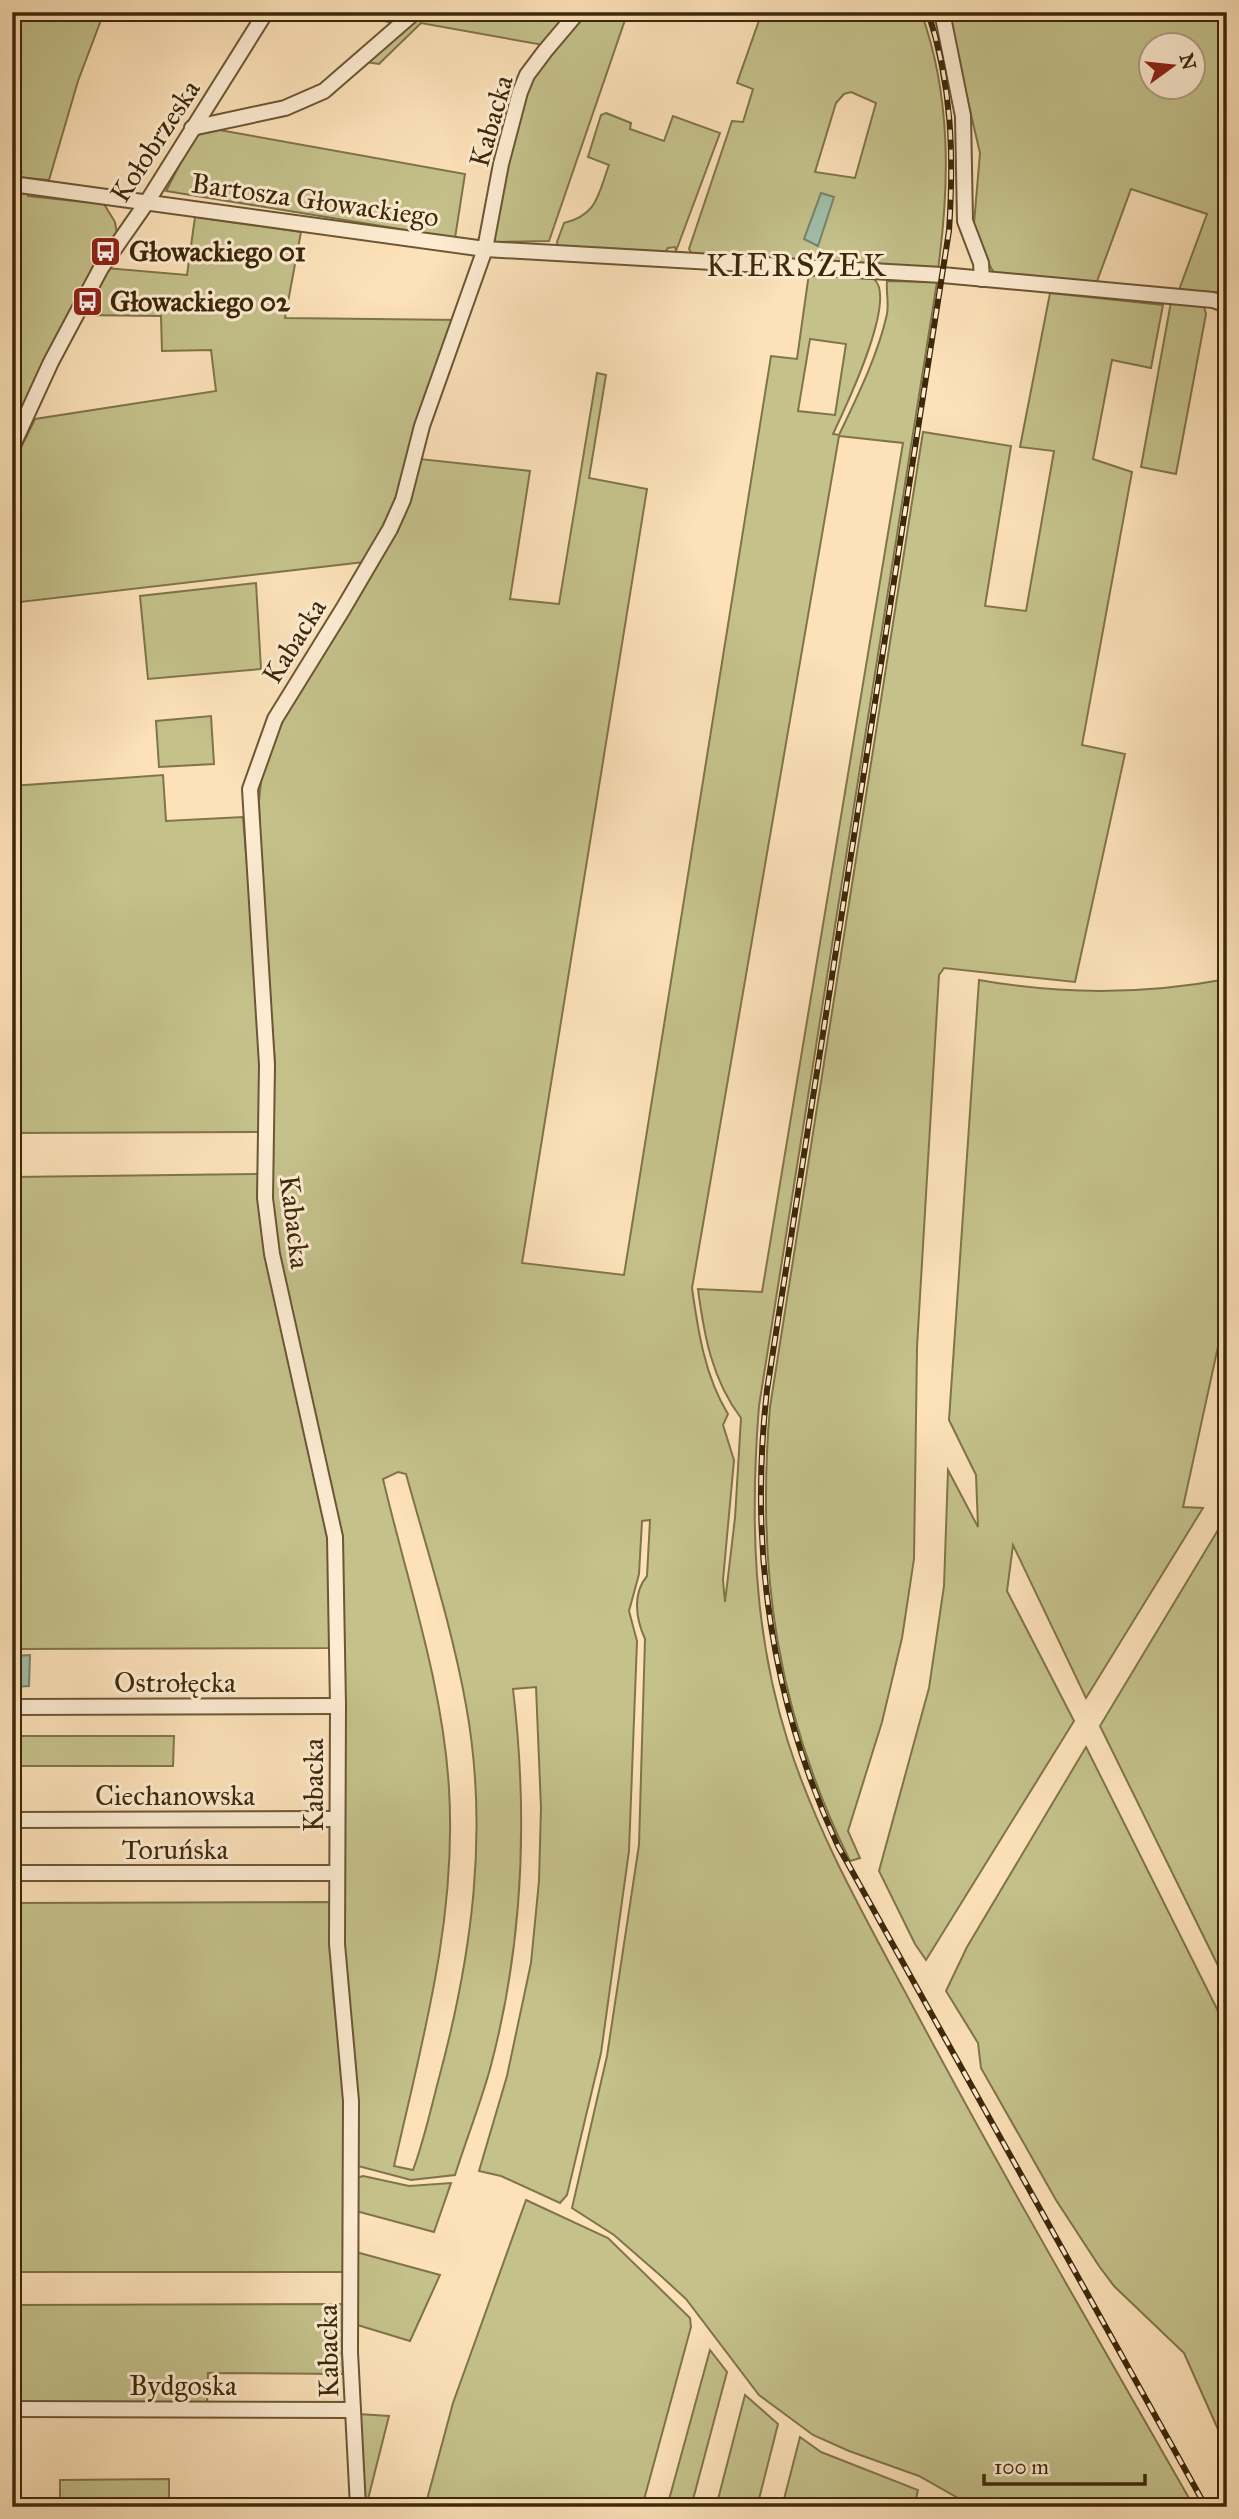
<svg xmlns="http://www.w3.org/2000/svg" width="1239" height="2519" font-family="'IM FELL Great Primer',serif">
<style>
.green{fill:#c4c18b;stroke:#80744a;stroke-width:2;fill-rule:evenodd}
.water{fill:#a0bea9;stroke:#788269;stroke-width:2}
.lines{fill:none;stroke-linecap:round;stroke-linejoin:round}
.stream{stroke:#788269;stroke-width:3.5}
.minor-casing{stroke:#6d5634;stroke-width:18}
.minor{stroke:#fdecd2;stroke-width:14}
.rail-casing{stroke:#3d2808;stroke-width:6}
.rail{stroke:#fdecd2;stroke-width:3.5;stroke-dasharray:10;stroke-linecap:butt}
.labels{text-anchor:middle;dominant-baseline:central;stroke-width:6;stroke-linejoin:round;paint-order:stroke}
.street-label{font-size:28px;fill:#3d2808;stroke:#fdecd2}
.poi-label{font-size:28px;font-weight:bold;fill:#3d2808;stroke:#fdecd2;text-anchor:start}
.quarter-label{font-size:32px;letter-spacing:2px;fill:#3d2808;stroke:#fdecd2}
</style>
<rect width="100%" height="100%" fill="#fce1b9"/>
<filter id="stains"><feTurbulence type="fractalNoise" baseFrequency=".00286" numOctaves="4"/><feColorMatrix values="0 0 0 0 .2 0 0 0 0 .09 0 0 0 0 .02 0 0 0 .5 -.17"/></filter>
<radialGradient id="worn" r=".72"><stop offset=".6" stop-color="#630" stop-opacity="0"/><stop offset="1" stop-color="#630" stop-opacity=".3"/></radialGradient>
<g class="green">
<path d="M12,12H104L78,81L49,180L14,177Z"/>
<path d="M341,12H410L398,24Z"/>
<path d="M421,12H573L543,45L421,23L379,64L366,62Z"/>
<path d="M583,12H614L626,17L549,241L496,242L492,238L509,146L532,72Z"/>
<path d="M762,12H921C951,95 950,183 938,269L692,254L689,249L732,121L743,122L753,89L737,83ZM851,92L876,103L855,178L815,172L836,103L844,94Z"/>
<path d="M947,12H1227V293L1179,290L1207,214L1131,189L1096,284L995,275L973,235L980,153ZM1152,46H1194V88H1152Z"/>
<path d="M606,113L631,123L630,129L664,141L673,116L720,133L676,251L675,247L668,248L664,254L558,249L557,242L564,223C598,215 598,194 609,165L588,157L601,115Z"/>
<path d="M208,128L465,174L455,238L166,191L197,131Z"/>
<path d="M12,190L27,191L28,196L104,204L115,222L117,234L86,281L12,435Z"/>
<path d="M195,217L301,232L285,318L460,320L397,499L364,562L12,603V466L35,419L216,391L211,350L162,351L161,316L81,315L106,268L187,275Z"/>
<path d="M809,273L874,279C898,299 845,408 833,434L839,435C857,397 878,355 887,314C889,303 886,292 887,281L937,282L759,1406C750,1519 753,1633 788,1742C819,1839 870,1926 918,2016C1006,2181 1101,2344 1194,2507H974L919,2476L849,2451L813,2435L759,2395L686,2299L661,2276L614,2235L572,2208L607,2056L639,1845L645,1639C636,1619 632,1594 647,1576L650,1520L642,1521L639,1574L629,1611L637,1641L629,1851L601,2053L567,2195L560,2203L501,2176L479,2171L507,2076L531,1963L539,1881L541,1808L536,1687L513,1689C528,1816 523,1946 490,2069C480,2105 466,2140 455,2175L411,2180L358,2166L356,2157L344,1982L339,1539L278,1252L269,1179L275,1063L262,892L259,801L263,762L277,727L420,459L530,471L510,599L559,604L597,373L606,375L589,478L647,489L522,1263L624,1275L771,356L797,359ZM810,339L846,344L835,415L798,411ZM839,436L903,443L762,1292L698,1289C704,1335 712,1380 741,1418L735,1518L725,1602L723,1580L734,1460L723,1425L728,1414C705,1377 698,1331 692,1288ZM398,1472L406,1474C427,1550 452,1627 466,1705C489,1831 472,1955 439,2078C431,2108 424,2141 413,2170L394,2166C422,2042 457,1918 449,1789C443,1684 407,1581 383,1479Z"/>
<path d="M1050,293L1163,305L1151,368L1112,360L1093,459L1132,472L1082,745L1125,754L1075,982L944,968L939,975L917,1347L914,1559L902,1638L882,1722L848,1831L860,1858L850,1861C777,1713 756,1570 770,1407L923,432L1011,446L985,606L1026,611L1054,451L1020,447Z"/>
<path d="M1171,302L1204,307L1206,314L1176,474L1141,467Z"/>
<path d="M256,583L261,669L148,679L140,596Z"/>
<path d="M211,716L214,764L159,767L156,721Z"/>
<path d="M163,775L166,821L243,817L262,1049L260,1132L12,1133V786Z"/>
<path d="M1227,979V1284L1219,1342L1183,1507L1203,1508L1086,1698L1013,1545L1007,1591L1074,1721L926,1960L915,1944L879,1871L929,1688L944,1586L948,1470L978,1527L976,1475L949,1420L979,980C1063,995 1143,995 1227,979Z"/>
<path d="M259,1174L329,1540L330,1648L12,1649V1177Z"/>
<path d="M1227,1515V1984L1100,1726Z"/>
<path d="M12,1736H174L173,1766H12Z"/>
<path d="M1086,1747L1227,2029V2415L1221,2436L1184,2353L1114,2286L1099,2266L1056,2200L981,2068L978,2043L946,1991L967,1947Z"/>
<path d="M329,1902L333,1993L344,2089L345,2272H12V1903Z"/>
<path d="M363,2176L409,2186L451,2183L434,2232L356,2211V2178Z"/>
<path d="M526,2200L608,2238L690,2318L691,2327L642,2507H425L453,2403Z"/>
<path d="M356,2252L440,2275L410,2341L354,2324Z"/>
<path d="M345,2304V2374L208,2373L207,2404L12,2405V2305Z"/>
<path d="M710,2350L727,2372L691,2507H667Z"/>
<path d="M745,2395L778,2424L757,2507H716Z"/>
<path d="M358,2414L389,2416L366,2507H363Z"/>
<path d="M800,2437L821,2452L918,2490L914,2507H782Z"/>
<path d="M169,2479V2507H60V2480Z"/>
</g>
<g class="water">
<path d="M821,193L834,197L818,246L804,239Z"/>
<path d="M30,1655L29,1686L14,1687V1656Z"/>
</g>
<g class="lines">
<g class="stream">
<path d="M12,153L21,172"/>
<path d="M12,248L16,195"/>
</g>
<defs>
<g id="minor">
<path d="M942,12L963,116L965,221L981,263L982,279"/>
<path d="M192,128L285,108L324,91L415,12"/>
<path d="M12,184L485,249L942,275L1213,300L1227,305"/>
<path d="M12,447L51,362L101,268L147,202L266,12"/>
<path d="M12,1707L338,1706"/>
<path d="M12,1820L337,1819"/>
<path d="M12,1873H337"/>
<path d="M12,2409L353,2410"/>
<path d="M358,2507L350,2352L351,2101L337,1944L338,1706L335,1537L272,1254L265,1198L267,1065L250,789L275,719L343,609L390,529L403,500L422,426L485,249L501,164L520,92L527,75L545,51L578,12"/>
</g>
</defs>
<use href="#minor" class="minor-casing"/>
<use href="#minor" class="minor"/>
<defs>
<path id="rail" d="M928,12C952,85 954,155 949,231L767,1390C749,1548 771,1701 838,1846L1206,2507"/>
</defs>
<use href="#rail" class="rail-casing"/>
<use href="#rail" class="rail"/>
</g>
<defs>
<symbol id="bus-square" viewBox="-11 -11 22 22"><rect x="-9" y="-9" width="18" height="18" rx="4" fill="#8f2418" stroke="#fdecd2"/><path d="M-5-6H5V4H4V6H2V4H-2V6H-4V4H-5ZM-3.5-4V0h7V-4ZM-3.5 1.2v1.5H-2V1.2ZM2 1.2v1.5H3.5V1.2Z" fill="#fff"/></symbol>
</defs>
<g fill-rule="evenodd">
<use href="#bus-square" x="88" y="234" width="35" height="35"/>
<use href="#bus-square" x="70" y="284" width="35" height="35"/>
</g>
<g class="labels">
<g class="street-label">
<text transform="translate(491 121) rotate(-74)">Kabacka</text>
<text transform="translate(155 141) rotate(-57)">Kołobrzeska</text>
<text transform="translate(315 200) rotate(8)">Bartosza Głowackiego</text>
<text transform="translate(294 641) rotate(-58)">Kabacka</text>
<text transform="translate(295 1222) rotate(83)">Kabacka</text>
<text x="175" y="1682">Ostrołęcka</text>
<text transform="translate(313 1785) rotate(-90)">Kabacka</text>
<text x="175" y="1795">Ciechanowska</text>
<text x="175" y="1849">Toruńska</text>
<text transform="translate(328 2351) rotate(-91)">Kabacka</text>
<text x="183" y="2385">Bydgoska</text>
</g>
<g class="poi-label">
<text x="129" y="251">Głowackiego 01</text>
<text x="110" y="301">Głowackiego 02</text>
</g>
<g class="quarter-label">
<text x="797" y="265">KIERSZEK</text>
</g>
</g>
<rect width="1239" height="2519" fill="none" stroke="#fce1b9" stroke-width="42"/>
<rect x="14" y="14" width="1211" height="2491" fill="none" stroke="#3d2808" stroke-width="3.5"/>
<rect x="21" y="21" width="1197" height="2477" fill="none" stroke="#3d2808" stroke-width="2"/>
<g transform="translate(1172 66) rotate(75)"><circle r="33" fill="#fdecd2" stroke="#b09e81" stroke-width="2"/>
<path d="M0-5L12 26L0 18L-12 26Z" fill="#8f2418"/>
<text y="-10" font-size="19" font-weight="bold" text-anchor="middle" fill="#3d2808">N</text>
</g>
<path d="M984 2474v10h161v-10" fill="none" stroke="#3d2808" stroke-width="3.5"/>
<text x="994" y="2474" font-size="21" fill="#3d2808" stroke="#fdecd2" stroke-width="5" paint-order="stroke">100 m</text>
<rect width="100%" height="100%" filter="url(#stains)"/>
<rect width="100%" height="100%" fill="url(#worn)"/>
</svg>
